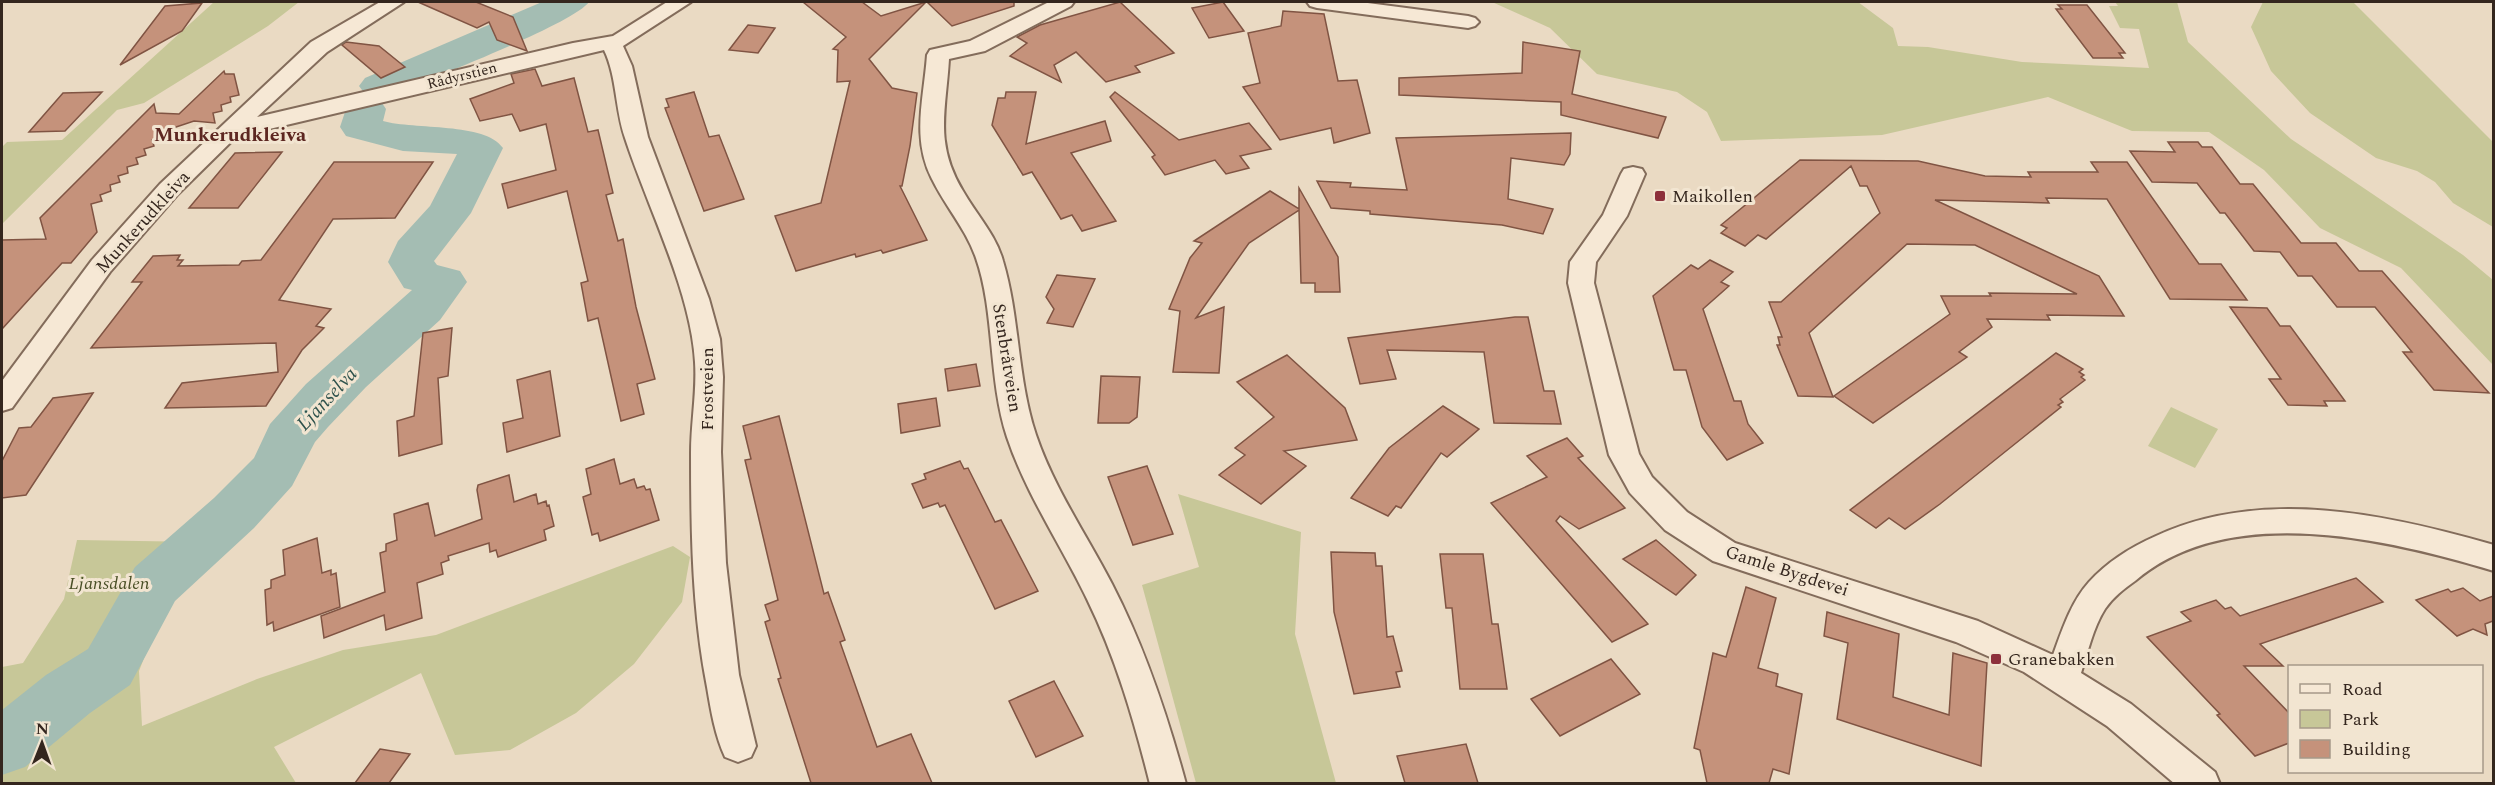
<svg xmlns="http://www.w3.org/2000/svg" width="2495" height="785" font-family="Spectral,serif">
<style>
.green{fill:#c7c798}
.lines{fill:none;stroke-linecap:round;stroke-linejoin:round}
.river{fill:#a4bdb3;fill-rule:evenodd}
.building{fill:#c5927b;stroke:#805443;stroke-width:1.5}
.minor-casing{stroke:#836c5b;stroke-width:4}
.minor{fill:#f6e8d5;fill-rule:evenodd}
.poi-dot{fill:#8d303b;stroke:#f2e5d1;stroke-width:2}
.labels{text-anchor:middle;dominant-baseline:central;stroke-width:6;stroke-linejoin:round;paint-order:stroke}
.far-street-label{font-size:15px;fill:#34261e;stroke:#f2e5d1}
.poi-label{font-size:18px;fill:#34261e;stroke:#f2e5d1;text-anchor:start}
.street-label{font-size:18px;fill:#34261e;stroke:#f2e5d1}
.park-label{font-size:18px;font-style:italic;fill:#494f26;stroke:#f2e5d1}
.neighbourhood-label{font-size:20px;font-weight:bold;fill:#5d2721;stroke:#f2e5d1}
.water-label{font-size:20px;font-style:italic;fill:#2e524c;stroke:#f2e5d1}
</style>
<rect width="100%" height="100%" fill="#eadac3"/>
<g class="green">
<path d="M214,2H299L268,26L144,103L117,110L2,224V147L7,142L62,140Z"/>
<path d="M1492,2H1858L1893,28L1898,46L1928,47L2022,62L2149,68L2139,29L2120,28L2109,6H2118L2115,2H2177L2188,42L2291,139L2463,255L2493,280V365L2401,268L2320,228L2264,170L2209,132L2132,131L2048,97L1882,135L1721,141L1707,112L1677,92L1597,74L1550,28Z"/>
<path d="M2263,2H2353L2493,142V227L2453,203L2435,182L2417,171L2376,158L2310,113L2271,71L2251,27Z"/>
<path d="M2171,407L2218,429L2195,468L2148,446Z"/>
<path d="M1178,494L1301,532L1295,634L1336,783H1196L1142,585L1199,567Z"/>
<path d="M77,540L201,542L221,545L179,584L158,622L139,671L142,726L257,679L343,650L436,635L673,546L690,557L682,602L634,664L576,713L510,750L455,755L421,673L274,747L296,783H2V667L23,663L64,599Z"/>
</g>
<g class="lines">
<g class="river">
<path d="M542,2H589C573,24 427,80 393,94L379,98L365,94L359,86L365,78Z"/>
<path d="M366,97L380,100L386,109L383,121C415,130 485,122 503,148L471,213L434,261L437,265L460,271L467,282L440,320L366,387L328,427L315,442L292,486L254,528L175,601L130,685L90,713L25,767L2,775V710L46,675L88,649L135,567L214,498L254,458L270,424L306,384L412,290L404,288L388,262L398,241L430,206L457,154L403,151L346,136L340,127L346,109L352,100Z"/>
</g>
</g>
<g class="building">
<path d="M418,2H476L513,17L527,51L497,40L489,22L477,28Z"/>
<path d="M803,2H862L881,16L926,2L869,59L892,88L917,93L910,146L902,186H900L927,240L883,253L881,250L856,257L855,254L796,271L775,216L821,203L850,81L837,82L838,50L833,49L846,37Z"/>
<path d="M927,2H1014V6L952,26Z"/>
<path d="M1120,2L1174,53L1135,66L1140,72L1106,82L1076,52L1054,65L1061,82L1010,56L1027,43L1017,37L1040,25Z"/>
<path d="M1223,2L1244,31L1209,38L1192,8Z"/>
<path d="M202,3L182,31L120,65L165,6Z"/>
<path d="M2058,5H2087L2125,53H2119L2123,58H2093L2056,9H2062Z"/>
<path d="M1283,11L1324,14L1338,81L1357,80L1370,133L1334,143L1331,128L1280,140L1243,87L1260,83L1248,33L1281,26Z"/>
<path d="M748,25L775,28L758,53L729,50Z"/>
<path d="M346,42L379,46L405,67L381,78L342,45Z"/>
<path d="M1523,42L1580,51L1572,94L1666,117L1658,138L1561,115V102L1399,95V78L1522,73Z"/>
<path d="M535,69L542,86L574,78L588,132L598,130L613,193L606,195L618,241L623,239L636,307L655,379L637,384L644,414L621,421L598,318L588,321L581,283L588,281L567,191L508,208L502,184L556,170L546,124L520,131L512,114L480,121L470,99L514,83L511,74Z"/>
<path d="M224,71L225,74H234L239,95L230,97L231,102L221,105L222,111L213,113L215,123L194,121L161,132L162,137L152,140L154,146L144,149L146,155L136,158L138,164L127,167L128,173L118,176L120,182L110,185L111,191L100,195L102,201L91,204L97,232L71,263H62L2,329V240L46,239L40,218L154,104L156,113L179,114Z"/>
<path d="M102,92L65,131L29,132L63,93Z"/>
<path d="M694,92L709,137L719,135L744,199L704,211L665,108L669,107L666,99Z"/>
<path d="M1006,92H1036L1026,144L1105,121L1111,141L1071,153L1116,221L1082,231L1072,215L1061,219L1032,172L1023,175L992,125L998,98H1005Z"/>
<path d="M1115,92L1179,140L1249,123L1271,149L1240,156L1249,168L1226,174L1215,160L1165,175L1152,157L1155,155L1110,97Z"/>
<path d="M1571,133L1570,154L1564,165L1511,158L1508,199L1553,209L1543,234L1502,225L1370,214V211L1331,208L1317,181L1351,183L1350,187L1407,190L1396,138Z"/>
<path d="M2168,142H2198L2202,147H2212L2240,184H2253L2301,243H2336L2359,271H2382L2489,393L2434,390L2403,352H2412L2375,307H2337L2312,276H2298L2280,252L2254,251L2225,213H2220L2197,183L2152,182L2130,151L2175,152Z"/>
<path d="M282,152L238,208H189L235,153Z"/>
<path d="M1800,160L1918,161L1985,176L2031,177L2028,172H2098L2091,162H2127L2199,264H2221L2247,300L2170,299L2107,199L2046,198L2049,203L1935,200L2099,276L2124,316L2047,315L2050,320L1987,319L1992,327L1959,352L1967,357L1873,423L1834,396L1950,314L1941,296H1991L1989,293L2077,294L1975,245L1907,244L1809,333L1833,397L1798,396L1777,345H1780L1778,337H1782L1769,302H1781L1880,213L1867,186H1860L1851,166L1766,239L1758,235L1745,246L1721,233L1727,228L1721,225Z"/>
<path d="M334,162H433L395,218L333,219L279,300L331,309L316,326L324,328L302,350L266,406L165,408L182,383L278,372L276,343L91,348L142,282H132L153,256L180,255L177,260H183L178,266L239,265L242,261L261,260Z"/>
<path d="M1299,188L1338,257L1340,292H1315V283H1301L1299,210L1249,243L1196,318L1224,307L1219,373L1173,372L1180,311L1169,309L1190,258L1202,243L1194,241L1270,191L1299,209Z"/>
<path d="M1710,260L1733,272L1721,282L1729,286L1703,309L1734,401H1741L1748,424L1763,443L1727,460L1702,427L1686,370H1674L1653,296L1691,265L1698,269Z"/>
<path d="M1057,275L1095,279L1073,327L1047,323L1054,309L1046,297Z"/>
<path d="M2230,307L2267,308L2280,326H2290L2345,401H2324L2327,406L2288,405L2269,379H2281Z"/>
<path d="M1515,317H1528L1544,391H1554L1561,424L1494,423L1484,352L1387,350L1396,379L1360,384L1348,338Z"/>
<path d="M452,328L448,376L438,378L442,444L399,456L397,421L414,416L423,333Z"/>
<path d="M2056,353L2083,369L2079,372L2084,375L2081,377L2085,380L2060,399L2063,402L2058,405L2061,407L1940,504L1905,529L1889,518L1876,528L1850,510Z"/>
<path d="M1287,355L1345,408L1357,440L1284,451L1306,466L1261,504L1219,475L1245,455L1235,448L1274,417L1237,382Z"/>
<path d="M976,364L980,386L948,391L945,369Z"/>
<path d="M550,371L560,436L507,452L503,423L523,418L517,380Z"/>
<path d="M1101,376L1140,377L1137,417L1129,423H1098Z"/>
<path d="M93,393L26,495L2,498V461L19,428L31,427L53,398Z"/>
<path d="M936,398L940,426L901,433L898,404Z"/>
<path d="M1443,406L1479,429L1447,457L1441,453L1401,508L1396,506L1388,516L1351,498L1389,448Z"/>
<path d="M779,416L824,594L828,592L845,640L840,642L877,747L911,734L932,783H811L778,679L781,678L765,622L770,620L765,605L778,600L745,460L751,459L743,426Z"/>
<path d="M1567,438L1583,456L1578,458L1625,508L1579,529L1560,516L1556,521L1648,624L1612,642L1491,503L1547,477L1527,456Z"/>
<path d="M614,459L620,484L634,479L637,488L644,486L646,490L650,489L659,520L600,541L598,533L592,535L583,497L591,494L586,469Z"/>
<path d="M960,461L964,469L968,468L995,522L1001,520L1038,591L995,609L945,505L940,507L938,503L923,508L912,484L926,479L924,474Z"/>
<path d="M1147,466L1173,534L1133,545L1108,477Z"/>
<path d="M509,475L514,502L536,494L538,504L546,501L547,506L549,505L554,526L544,530L546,540L498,557L496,550L490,552L489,543L448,556L449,560L441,563L443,574L417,583L422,618L386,630L384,615L324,638L321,616L385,592L380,553L386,551V544L397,540L394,514L428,503L435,536L482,519L477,490L478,485Z"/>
<path d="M317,538L322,573L331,570V575L336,573L340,607L274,631L273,622L267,625L265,590L271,588V580L285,575L283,550Z"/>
<path d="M1656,540L1696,575L1676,595L1623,559Z"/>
<path d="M1331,552L1375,553L1376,566H1382L1387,637L1393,636L1402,671L1396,672L1400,687L1354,694L1334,612Z"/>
<path d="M1440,554H1483L1492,624H1498L1507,689H1460L1452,608H1446Z"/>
<path d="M2356,578L2383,602L2260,644L2283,666H2244L2289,713V743L2255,756L2217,715L2220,714L2147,637L2191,621L2181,612L2216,600L2225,609L2231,607L2240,616Z"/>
<path d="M1746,587L1776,598L1758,668L1778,674L1776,686L1802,694L1789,774L1773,769L1769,783H1707L1700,750L1694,748L1713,653L1726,657Z"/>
<path d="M2463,588L2480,601L2493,596V621L2485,624L2487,635L2473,629L2457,636L2416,600L2448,589L2451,592Z"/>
<path d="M1827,612L1899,634L1893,697L1949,715L1953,653L1987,663L1981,766L1837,719L1848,643L1824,636Z"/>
<path d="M1611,659L1640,694L1560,736L1531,699Z"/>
<path d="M1054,681L1083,736L1036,757L1009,701Z"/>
<path d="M1466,744L1478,783H1405L1397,756Z"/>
<path d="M380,749L410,754L389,783H355Z"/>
</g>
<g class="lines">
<defs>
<g id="minor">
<path d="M380,2H404L327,52L257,117L573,43L613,36L667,2H691L623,46L632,66L648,137L709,299L720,339L723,377L721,452L726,563L739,675L756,746L751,757L738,762L725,757C715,735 711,711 707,687C692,611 691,531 691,453C691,422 697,392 695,362C691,291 647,206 625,138C615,109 617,77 604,50L265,130L240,133L178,194L110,272L12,408L2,411V381L92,260L160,184L311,42Z"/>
<path d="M1049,2H1074L1071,6L985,51L949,59C946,111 934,143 963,191C976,214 996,235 1003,261C1020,318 1017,378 1036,435C1054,488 1086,534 1112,584C1145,648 1167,714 1186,784H1150C1134,720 1116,658 1087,599C1061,545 1026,494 1007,437C988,379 995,312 976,258C966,229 945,206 932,179C911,138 924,98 927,55L930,50L970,41Z"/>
<path d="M1307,2H1360L1468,16L1475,18L1479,22L1475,26L1468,28L1317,8L1310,6Z"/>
<path d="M1633,167L1642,169L1645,174L1627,216L1596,262L1594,283L1639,454L1652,477L1687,512L1735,543L1978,621L2053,655C2062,630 2071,602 2089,582C2107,562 2131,547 2156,536C2262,487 2386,514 2494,545V571C2387,539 2229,501 2135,581C2124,589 2113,597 2105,609C2093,628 2088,652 2081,673L2131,704L2215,772L2220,784H2175L2107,726L2024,672L1956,642L1713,561L1665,530L1630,493L1609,455L1568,283L1570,262L1603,215L1621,174L1624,169Z"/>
</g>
</defs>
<use href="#minor" class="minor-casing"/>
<use href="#minor" class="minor"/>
</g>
<g class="poi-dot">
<rect x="1654" y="190" width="12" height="12" rx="3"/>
<rect x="1990" y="653" width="12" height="12" rx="3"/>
</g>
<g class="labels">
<g class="far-street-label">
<text transform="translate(462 76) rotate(-14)">Rådyrstien</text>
</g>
<g class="poi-label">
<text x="1672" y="196">Maikollen</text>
<text x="2008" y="659">Granebakken</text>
</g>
<g class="street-label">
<text transform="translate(143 222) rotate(-48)">Munkerudkleiva</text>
<text transform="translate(1007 358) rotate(81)">Stenbråtveien</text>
<text transform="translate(707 389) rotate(-90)">Frostveien</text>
<text transform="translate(1787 571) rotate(18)">Gamle Bygdevei</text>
</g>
<g class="park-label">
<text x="109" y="583">Ljansdalen</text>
</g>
<g class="neighbourhood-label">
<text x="230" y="135">Munkerudkleiva</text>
</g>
<g class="water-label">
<text transform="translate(327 399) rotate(-47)">Ljanselva</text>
</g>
</g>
<rect width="2495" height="785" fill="none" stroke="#34261e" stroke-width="6"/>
<rect x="2288" y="665" width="195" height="108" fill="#f2e5d1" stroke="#a69989" stroke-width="1.5"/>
<rect x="2300" y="684" width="30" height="9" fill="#f6e8d5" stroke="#a69989" stroke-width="1.5"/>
<text x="2342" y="695" font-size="18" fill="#34261e">Road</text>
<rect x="2300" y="710" width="30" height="18" fill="#c7c798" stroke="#a69989" stroke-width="1.5"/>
<text x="2342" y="725" font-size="18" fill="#34261e">Park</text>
<rect x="2300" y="740" width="30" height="18" fill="#c5927b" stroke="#a69989" stroke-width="1.5"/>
<text x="2342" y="755" font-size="18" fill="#34261e">Building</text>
<g transform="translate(42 743) rotate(1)" stroke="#f2e5d1" stroke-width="4.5" paint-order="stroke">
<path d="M0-4.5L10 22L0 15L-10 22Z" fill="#34261e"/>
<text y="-9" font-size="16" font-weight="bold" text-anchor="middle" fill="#34261e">N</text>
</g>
</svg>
